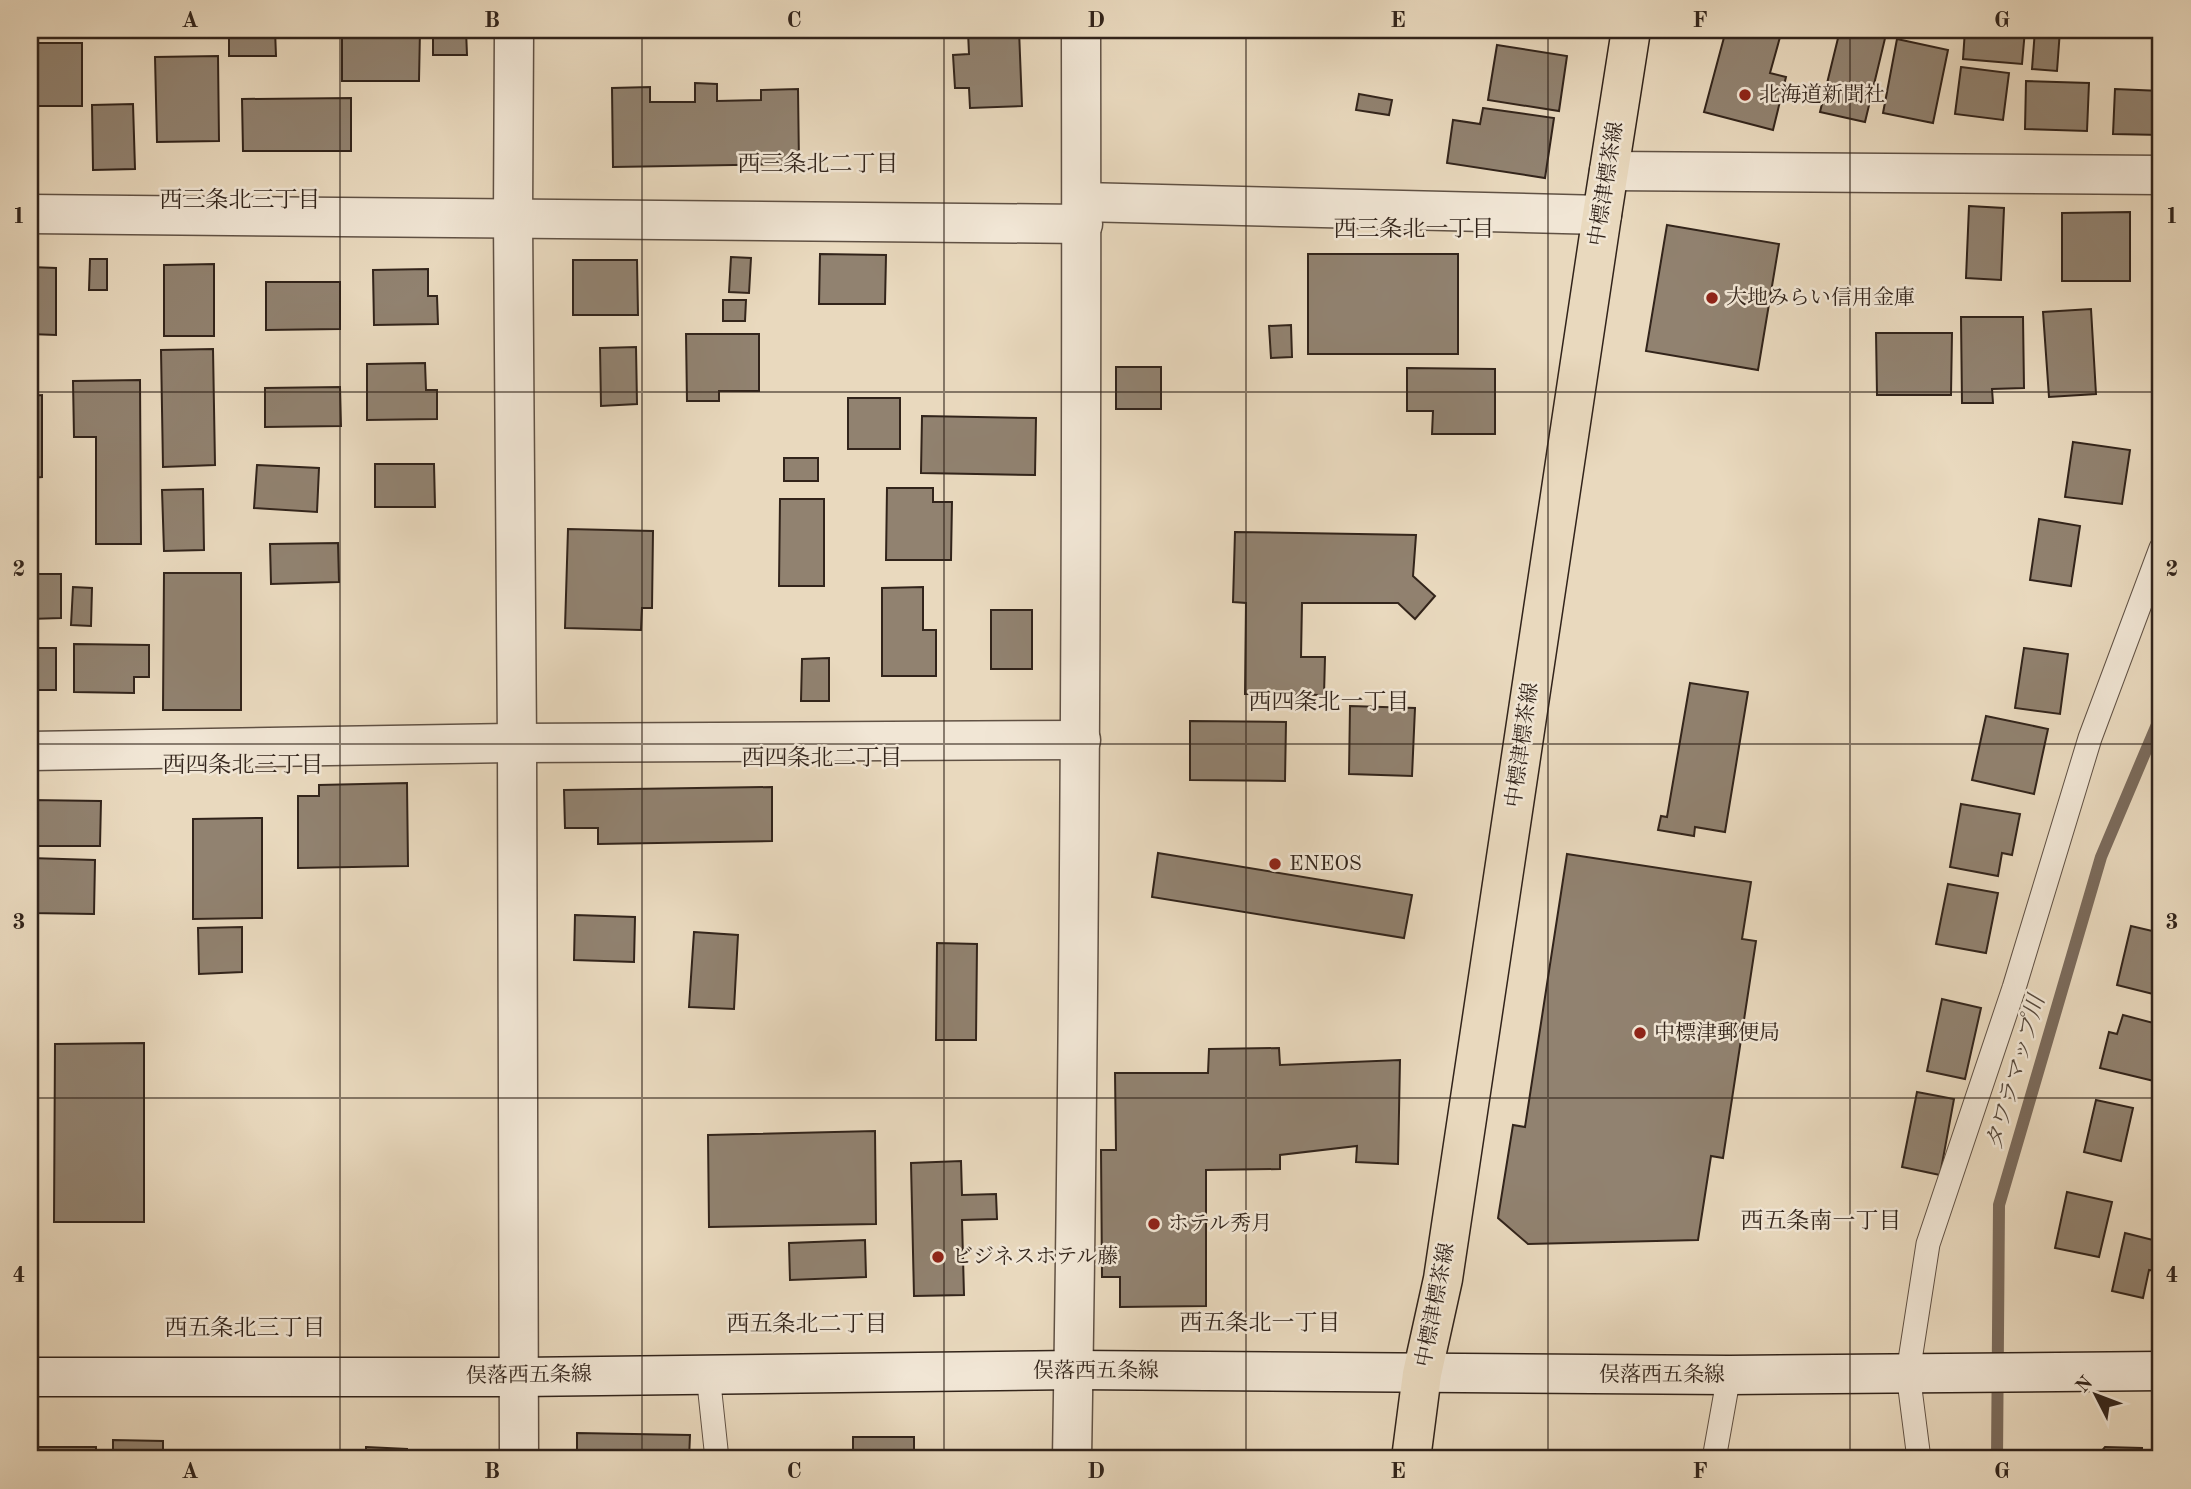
<svg xmlns="http://www.w3.org/2000/svg" width="2191" height="1489" font-family="'Old Standard TT','Noto Serif JP',serif">
<style>
.lines{fill:none;stroke-linecap:round;stroke-linejoin:round}
.stream{stroke:#7b6b5c;stroke-width:12}
.building{fill:#918270;stroke:#32241b;stroke-width:2}
.service-casing{stroke:#605144;stroke-width:25}
.minor-casing{stroke:#605144;stroke-width:41}
.secondary-casing{stroke:#32241b;stroke-width:41}
.primary-casing{stroke:#32241b;stroke-width:41}
.service{stroke:#f1e6d5;stroke-width:23}
.minor{stroke:#f1e6d5;stroke-width:38}
.secondary{stroke:#f1e6d5;stroke-width:38}
.primary{stroke:#e9d9be;stroke-width:38}
.grid{fill:none;stroke:#32241b;stroke-width:2;stroke-opacity:0.55}
.poi-dot{fill:#8f2418;stroke:#f1e6d5;stroke-width:2.5}
.labels{text-anchor:middle;dominant-baseline:central;stroke-width:5;stroke-linejoin:round;paint-order:stroke}
.poi-label{font-size:21px;fill:#32241b;stroke:#f1e6d5;text-anchor:start}
.street-label{font-size:21px;fill:#32241b;stroke:#f1e6d5}
.neighbourhood-label{font-size:23px;fill:#32241b;stroke:#f1e6d5}
.water-label{font-size:23px;font-style:italic;fill:#56483b;stroke:#f1e6d5}
.neatline{fill:none;stroke:#32241b;stroke-width:2.5}
.grid-label{font-size:23px;text-anchor:middle;font-weight:bold;fill:#32241b}
</style>
<rect width="100%" height="100%" fill="#e9d9be"/>
<filter id="stains"><feTurbulence type="fractalNoise" baseFrequency=".00286" numOctaves="4"/><feColorMatrix values="0 0 0 0 .2 0 0 0 0 .09 0 0 0 0 .02 0 0 0 .5 -.17"/></filter>
<radialGradient id="worn" r=".72"><stop offset=".6" stop-color="#630" stop-opacity="0"/><stop offset="1" stop-color="#630" stop-opacity=".3"/></radialGradient>
<g class="lines">
<path class="stream" d="M1997,1459L1999,1205L2101,857L2161,715"/>
</g>
<g class="building">
<path d="M229,30H275L276,56H229Z"/>
<path d="M342,30H420L419,81H342Z"/>
<path d="M433,30H466L467,55H433Z"/>
<path d="M1019,30L1022,106L970,108L969,88H955L953,55L969,54L968,32Z"/>
<path d="M1726,30H1782L1770,73L1786,77L1773,130L1704,112Z"/>
<path d="M1840,30H1887L1865,122L1820,112Z"/>
<path d="M1965,30H2025L2022,64L1963,59Z"/>
<path d="M2035,30H2060L2057,71L2032,69Z"/>
<path d="M1897,39L1948,50L1933,123L1883,113Z"/>
<rect x="30" y="43" width="52" height="63"/>
<path d="M1497,45L1567,56L1559,111L1488,100Z"/>
<path d="M218,56L219,141L157,142L155,57Z"/>
<path d="M1961,67L2009,73L2003,120L1955,114Z"/>
<path d="M2026,81L2089,83L2087,131L2025,129Z"/>
<path d="M695,83L717,84V101L761,100V90L798,89L799,164L613,167L612,88L650,87V102H695Z"/>
<path d="M2115,89L2161,91V135L2113,134Z"/>
<path d="M1359,94L1392,100L1389,115L1356,110Z"/>
<path d="M351,98V151H243L242,99Z"/>
<path d="M133,104L135,169L93,170L92,105Z"/>
<path d="M1483,108L1554,118L1545,178L1447,163L1453,120L1480,124Z"/>
<path d="M1969,206L2004,208L2001,280L1966,278Z"/>
<path d="M2130,212V281H2062V213Z"/>
<path d="M1667,225L1779,244L1758,370L1646,351Z"/>
<path d="M820,254L886,255L885,304H819Z"/>
<rect x="1308" y="254" width="150" height="100"/>
<path d="M731,257L751,258L749,293L729,292Z"/>
<path d="M90,259H107V290H89Z"/>
<path d="M573,260H637L638,315H573Z"/>
<path d="M214,264V336H164V265Z"/>
<path d="M30,267L56,268V335L30,334Z"/>
<path d="M428,269V296H437L438,324L374,325L373,270Z"/>
<path d="M266,282H340V329L266,330Z"/>
<path d="M723,300H746L745,321H723Z"/>
<path d="M2091,309L2096,394L2049,397L2043,312Z"/>
<path d="M1961,317H2023L2024,388L1992,389L1993,403H1962Z"/>
<path d="M1291,325L1292,357L1271,358L1269,326Z"/>
<path d="M1876,333H1952L1951,395H1877Z"/>
<path d="M686,334H759V391H719V401H687Z"/>
<path d="M636,347L637,404L601,406L600,348Z"/>
<path d="M213,349L215,465L163,467L161,350Z"/>
<path d="M425,363L426,390H437V419L367,420V364Z"/>
<rect x="1116" y="367" width="45" height="42"/>
<path d="M1407,368L1495,369V434H1432L1433,411H1407Z"/>
<path d="M140,380L141,544H96V437H74L73,381Z"/>
<path d="M340,387L341,426L265,427V388Z"/>
<path d="M42,395V477L30,478V396Z"/>
<rect x="848" y="398" width="52" height="51"/>
<path d="M922,416L1036,418L1035,475L921,473Z"/>
<path d="M2073,442L2130,450L2122,504L2065,497Z"/>
<rect x="784" y="458" width="34" height="23"/>
<path d="M375,464H434L435,507H375Z"/>
<path d="M257,465L319,468L317,512L254,508Z"/>
<path d="M887,488H933V502H952L951,560H886Z"/>
<path d="M203,489L204,550L164,551L162,490Z"/>
<path d="M780,499H824V586H779Z"/>
<path d="M2039,519L2080,526L2071,586L2030,580Z"/>
<path d="M568,529L653,531L652,608H642L641,630L565,628Z"/>
<path d="M1235,532L1416,535L1413,576L1435,596L1415,619L1398,603H1302L1301,657H1325L1324,695L1245,694L1246,603L1233,602Z"/>
<path d="M338,543L339,582L271,584L270,544Z"/>
<path d="M164,573H241V710H163Z"/>
<path d="M30,574H61V618L30,619Z"/>
<path d="M73,587L92,588L91,626L71,625Z"/>
<path d="M923,587V630H936V676H882V588Z"/>
<rect x="991" y="610" width="41" height="59"/>
<path d="M74,644L149,645V677H134V693L74,692Z"/>
<rect x="30" y="648" width="26" height="42"/>
<path d="M2024,648L2068,654L2060,714L2015,708Z"/>
<path d="M829,658V701H801L802,659Z"/>
<path d="M1690,683L1748,692L1725,832L1695,827L1694,836L1658,830L1661,816L1667,817Z"/>
<path d="M1350,706L1415,708L1412,776L1349,774Z"/>
<path d="M1986,716L2048,729L2034,794L1972,780Z"/>
<path d="M1190,721L1286,722L1285,781L1190,780Z"/>
<path d="M407,783L408,866L298,868V796H319V785Z"/>
<path d="M772,787V841L598,844V828H565L564,790Z"/>
<path d="M30,800L101,801L100,846H30Z"/>
<path d="M1961,804L2020,814L2012,855L2002,853L1998,876L1950,867Z"/>
<path d="M262,818V918L193,919V819Z"/>
<path d="M2161,820V844L2155,842Z"/>
<path d="M1158,853L1412,895L1404,938L1152,897Z"/>
<path d="M1567,854L1751,882L1742,939L1756,941L1723,1158L1711,1156L1698,1240L1528,1244L1498,1218L1513,1125L1525,1127Z"/>
<path d="M30,858L95,860L94,914L30,913Z"/>
<path d="M1948,884L1998,893L1986,953L1936,944Z"/>
<path d="M575,915L635,917L634,962L574,960Z"/>
<path d="M2131,926L2161,933V996L2117,985Z"/>
<path d="M242,927V972L199,974L198,928Z"/>
<path d="M694,932L738,935L734,1009L689,1007Z"/>
<path d="M937,943L977,944L976,1040H936Z"/>
<rect x="30" y="948" width="5" height="28"/>
<path d="M1942,999L1981,1008L1965,1079L1927,1071Z"/>
<path d="M2123,1015L2161,1025V1058H2160L2154,1081L2100,1068L2109,1032L2117,1034Z"/>
<path d="M144,1043V1222H54L55,1044Z"/>
<path d="M1279,1048L1280,1065L1400,1060L1398,1164L1356,1162L1357,1146L1280,1155V1169L1206,1170V1306L1120,1307V1277H1102L1101,1150H1116L1115,1073H1208L1209,1049Z"/>
<path d="M1917,1092L1954,1099L1940,1175L1902,1167Z"/>
<path d="M2096,1100L2133,1108L2121,1161L2084,1152Z"/>
<path d="M875,1131L876,1224L709,1227L708,1135Z"/>
<path d="M961,1161L962,1195L996,1194L997,1219L962,1220L964,1295L914,1296L911,1163Z"/>
<path d="M2067,1192L2112,1202L2099,1257L2055,1248Z"/>
<path d="M2125,1233L2161,1242V1272L2149,1270L2143,1298L2112,1291Z"/>
<path d="M865,1240L866,1277L790,1280L789,1243Z"/>
<path d="M577,1433L690,1435L689,1459L577,1458Z"/>
<rect x="853" y="1437" width="61" height="22"/>
<path d="M113,1440L163,1441V1459H113Z"/>
<rect x="30" y="1447" width="66" height="12"/>
<path d="M366,1447L407,1449V1459H366Z"/>
<path d="M2105,1447L2142,1448V1459H2042H2095Z"/>
<path d="M1098,1456L1206,1457V1459H1098Z"/>
</g>
<g class="lines">
<defs>
<g id="service">
<path d="M708,1374L717,1459"/>
<path d="M1714,1459L1729,1375"/>
<path d="M1919,1459L1908,1373L1928,1244L2014,988L2090,738L2161,548"/>
</g>
<g id="minor">
<path d="M514,30L513,218L517,743L519,1459"/>
<path d="M1609,171L2161,175"/>
<path d="M1082,202L1602,215"/>
<path d="M30,214L1083,224"/>
<path d="M30,751L517,743L1081,740"/>
<path d="M1072,1459C1080,983 1082,506 1081,30"/>
</g>
<path id="secondary" d="M30,1377H520L1074,1370L1729,1375L2161,1371"/>
<path id="primary" d="M1411,1459L1422,1374L1443,1279L1602,215L1631,30"/>
</defs>
<use href="#service" class="service-casing"/>
<use href="#minor" class="minor-casing"/>
<use href="#secondary" class="secondary-casing"/>
<use href="#primary" class="primary-casing"/>
<use href="#service" class="service"/>
<use href="#minor" class="minor"/>
<use href="#secondary" class="secondary"/>
<use href="#primary" class="primary"/>
</g>
<path class="grid" d="M340,30V1459M642,30V1459M944,30V1459M1246,30V1459M1548,30V1459M1850,30V1459M30,392H2161M30,744H2161M30,1098H2161"/>
<g class="poi-dot">
<circle cx="1745" cy="95" r="7"/>
<circle cx="1712" cy="298" r="7"/>
<circle cx="1275" cy="864" r="7"/>
<circle cx="1640" cy="1033" r="7"/>
<circle cx="1154" cy="1224" r="7"/>
<circle cx="938" cy="1257" r="7"/>
</g>
<g class="labels">
<g class="poi-label">
<text x="1759" y="95">北海道新聞社</text>
<text x="1726" y="298">大地みらい信用金庫</text>
<text x="1289" y="864">ENEOS</text>
<text x="1654" y="1033">中標津郵便局</text>
<text x="1168" y="1224">ホテル秀月</text>
<text x="952" y="1257">ビジネスホテル藤</text>
</g>
<g class="street-label">
<text transform="translate(1607 184) rotate(-81)">中標津標茶線</text>
<text transform="translate(1523 745) rotate(-82)">中標津標茶線</text>
<text transform="translate(1436 1305) rotate(-79)">中標津標茶線</text>
<text x="1096" y="1371">俣落西五条線</text>
<text x="1662" y="1375">俣落西五条線</text>
<text transform="translate(529 1376) rotate(-1)">俣落西五条線</text>
</g>
<g class="neighbourhood-label">
<text x="818" y="164">西三条北二丁目</text>
<text x="240" y="200">西三条北三丁目</text>
<text x="1414" y="229">西三条北一丁目</text>
<text x="1329" y="702">西四条北一丁目</text>
<text x="822" y="758">西四条北二丁目</text>
<text x="243" y="765">西四条北三丁目</text>
<text x="1821" y="1221">西五条南一丁目</text>
<text x="1260" y="1323">西五条北一丁目</text>
<text x="807" y="1324">西五条北二丁目</text>
<text x="245" y="1328">西五条北三丁目</text>
</g>
<g class="water-label">
<text transform="translate(2016 1073) rotate(-74)">タワラマップ川</text>
</g>
</g>
<rect width="2191" height="1489" fill="none" stroke="#e9d9be" stroke-width="77"/>
<g transform="translate(2096 1395) rotate(312)" stroke="#f1e6d5" stroke-width="5" paint-order="stroke">
<path d="M0-5L12 26L0 18L-12 26Z" fill="#32241b"/>
<text y="-10" font-size="19" font-weight="bold" text-anchor="middle" fill="#32241b">N</text>
</g>
<rect x="38" y="38" width="2114" height="1412" class="neatline"/>
<g class="grid-label">
<text x="190" y="27">A</text>
<text x="492" y="27">B</text>
<text x="794" y="27">C</text>
<text x="1096" y="27">D</text>
<text x="1398" y="27">E</text>
<text x="1700" y="27">F</text>
<text x="2002" y="27">G</text>
<text x="19" y="223">1</text>
<text x="2172" y="223">1</text>
<text x="19" y="576">2</text>
<text x="2172" y="576">2</text>
<text x="19" y="929">3</text>
<text x="2172" y="929">3</text>
<text x="19" y="1282">4</text>
<text x="2172" y="1282">4</text>
<text x="190" y="1478">A</text>
<text x="492" y="1478">B</text>
<text x="794" y="1478">C</text>
<text x="1096" y="1478">D</text>
<text x="1398" y="1478">E</text>
<text x="1700" y="1478">F</text>
<text x="2002" y="1478">G</text>
</g>
<rect width="100%" height="100%" filter="url(#stains)"/>
<rect width="100%" height="100%" fill="url(#worn)"/>
</svg>
